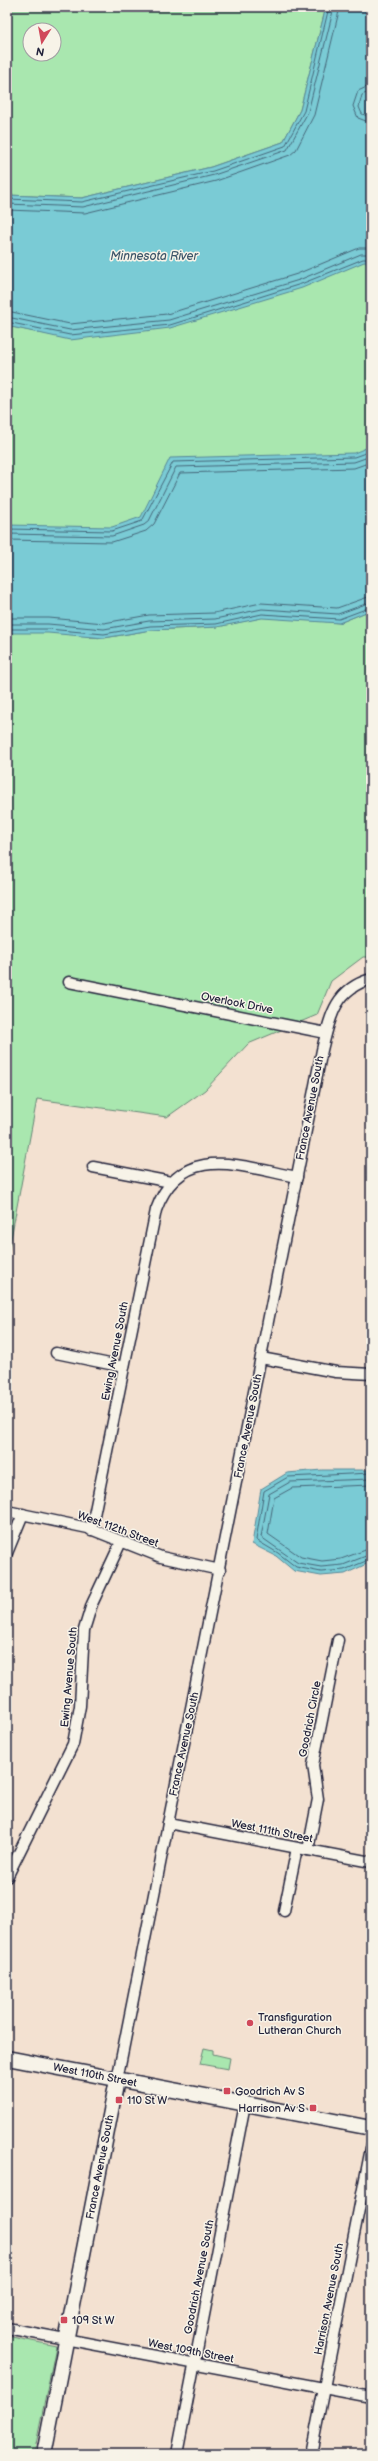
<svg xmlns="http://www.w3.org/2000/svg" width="378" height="2461" font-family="'Balsamiq Sans',sans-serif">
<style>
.green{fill:#a9e7af;stroke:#668475;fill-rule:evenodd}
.water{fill:#7acbd5;stroke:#578797}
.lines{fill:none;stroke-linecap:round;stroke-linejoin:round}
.shore{stroke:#456679;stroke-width:1}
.street-casing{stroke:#22223b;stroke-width:13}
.secondary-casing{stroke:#22223b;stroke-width:17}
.street{stroke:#f7f3e8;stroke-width:10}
.secondary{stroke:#f7f3e8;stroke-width:14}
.poi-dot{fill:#d1495b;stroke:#f7f3e8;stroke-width:1.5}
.labels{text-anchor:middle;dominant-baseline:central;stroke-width:3;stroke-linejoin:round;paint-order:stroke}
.street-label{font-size:11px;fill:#22223b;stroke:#f7f3e8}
.poi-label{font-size:11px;fill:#22223b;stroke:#f7f3e8;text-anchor:start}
.water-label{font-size:12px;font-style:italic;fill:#3c5569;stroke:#f7f3e8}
</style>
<rect width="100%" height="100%" fill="#f3e1d1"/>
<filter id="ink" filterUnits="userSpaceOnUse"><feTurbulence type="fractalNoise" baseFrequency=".025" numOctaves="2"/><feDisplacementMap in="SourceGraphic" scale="8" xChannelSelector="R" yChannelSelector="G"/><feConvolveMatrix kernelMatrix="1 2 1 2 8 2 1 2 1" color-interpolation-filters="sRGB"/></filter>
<g filter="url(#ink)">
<g class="green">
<path d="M7,7H326L300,110L283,142L211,167L82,198L7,195ZM30,30H54V54H30Z"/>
<path d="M371,248V583L89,637L104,638L151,630L217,627L269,616L339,623L371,610V957H363L331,981L317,1015L248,1044L205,1090L167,1117L37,1099L7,1260V1011L9,1010L7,1009V326L69,339Z"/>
<path d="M204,2048L213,2050V2054L230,2058L228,2069L200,2064Z"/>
<path d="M7,2336L56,2346L34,2454L7,2452Z"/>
</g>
<g class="water">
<path d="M326,7H371V91L368,107L371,109V263L364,262L302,288L170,328L70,340L7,326V195L82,198L211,167L283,142L300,110Z"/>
<path d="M371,446V610L339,623L262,618L217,627L151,630L104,638L48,633H7V525L112,527L141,517L170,458L354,453Z"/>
<path d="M322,1470H371V1562L345,1574L321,1576L294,1571L276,1556L252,1544L261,1489L287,1473Z"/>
</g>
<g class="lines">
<g class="shore">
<path d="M371,85L358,91L353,106L358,118L371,123"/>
<path d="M371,91L362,95L359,107L362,114L371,117"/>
<path d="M7,199L82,202L213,171L285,146L304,111L329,7"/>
<path d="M7,204L83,207L214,175L287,150L308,112L334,7"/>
<path d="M7,210L85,213L216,181L290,155L296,150L314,115L340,7"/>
<path d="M7,311L70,324L167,314L297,274L359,248H371"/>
<path d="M7,317L70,330L169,320L299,280L361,254H371"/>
<path d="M7,322L70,335L170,325L301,284L363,259H371"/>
<path d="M7,529L112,531L142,521L173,462L354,457L371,451"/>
<path d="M7,534L112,536L144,525L149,521L176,467L354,462L371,456"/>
<path d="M7,540L112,542L146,531L154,524L180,473L354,468L371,462"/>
<path d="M7,618H49L104,623L149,615L214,613L261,603L337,608L371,596"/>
<path d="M7,624H48L104,629L149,621L215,619L262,609L338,614L371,602"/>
<path d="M7,629H48L104,634L150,626L216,624L262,614L339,619L371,607"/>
<path d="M371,1473L288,1477L264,1491L256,1540L278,1553L296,1567L321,1572L344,1570L371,1559"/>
<path d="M371,1479L290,1482L269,1494L261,1537L298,1563L321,1567L343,1565L371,1554"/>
<path d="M371,1485L292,1488L274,1498L268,1534L301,1557L322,1561L341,1559L371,1548"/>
</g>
<defs>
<g id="street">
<path d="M69,982L326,1033"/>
<path d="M93,1167L171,1182"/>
<path d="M56,1353L124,1367"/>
<path d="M261,1358L336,1372L371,1374"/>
<path d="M7,1511L88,1528L161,1557L220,1570"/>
<path d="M91,1530L156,1210C181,1141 242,1167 297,1177"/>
<path d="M7,1553L23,1514"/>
<path d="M168,1823L371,1862"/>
<path d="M308,1850L318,1799L313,1765L338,1640"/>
<path d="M7,1877L73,1744L80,1706L84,1630L92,1604L121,1542"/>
<path d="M284,1911L297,1848"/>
<path d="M117,2080L322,1050C330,1017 335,989 371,979"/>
<path d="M7,2328L371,2397"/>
<path d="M177,2454L245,2104"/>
<path d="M311,2454L371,2148"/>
</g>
<g id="secondary">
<path d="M7,2058L371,2128"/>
<path d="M44,2454L117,2080"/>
</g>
</defs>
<use href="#street" class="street-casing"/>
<use href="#secondary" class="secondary-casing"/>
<use href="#street" class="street"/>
<use href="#secondary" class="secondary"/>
</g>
</g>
<g class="poi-dot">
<circle cx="250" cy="2023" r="4"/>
<rect x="223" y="2087" width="8" height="8" rx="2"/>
<rect x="115" y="2096" width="8" height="8" rx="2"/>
<rect x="309" y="2104" width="8" height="8" rx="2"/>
<rect x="60" y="2316" width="8" height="8" rx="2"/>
</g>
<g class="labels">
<g class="street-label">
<text transform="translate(237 1003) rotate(11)">Overlook Drive</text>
<text transform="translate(310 1108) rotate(-79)">France Avenue South</text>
<text transform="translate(115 1351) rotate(-79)">Ewing Avenue South</text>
<text transform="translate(248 1426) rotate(-79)">France Avenue South</text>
<text transform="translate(118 1529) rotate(20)">West 112th Street</text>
<text transform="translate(69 1677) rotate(-85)">Ewing Avenue South</text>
<text transform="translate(310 1719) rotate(-79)">Goodrich Circle</text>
<text transform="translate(184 1744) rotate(-78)">France Avenue South</text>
<text transform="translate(272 1831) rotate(11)">West 111th Street</text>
<text transform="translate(95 2075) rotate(11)">West 110th Street</text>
<text transform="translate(100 2167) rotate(-79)">France Avenue South</text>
<text transform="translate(199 2277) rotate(-79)">Goodrich Avenue South</text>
<text transform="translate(329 2299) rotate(-79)">Harrison Avenue South</text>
<text transform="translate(191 2351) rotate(11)">West 109th Street</text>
</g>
<g class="poi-label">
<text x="258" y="2017">Transfiguration<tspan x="258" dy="13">Lutheran Church</tspan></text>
<text x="235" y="2091">Goodrich Av S</text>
<text x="127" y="2100">110 St W</text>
<text x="305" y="2108" text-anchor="end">Harrison Av S</text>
<text x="72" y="2320">109 St W</text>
</g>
<g class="water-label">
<text x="154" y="256">Minnesota River</text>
</g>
</g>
<rect width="378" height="2461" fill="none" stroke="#f7f3e8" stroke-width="24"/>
<rect x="12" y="12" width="354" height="2437" fill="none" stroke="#22223b" stroke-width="1.5" filter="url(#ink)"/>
<g transform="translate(42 42) rotate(191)"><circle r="19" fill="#f7f3e8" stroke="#a29fa3"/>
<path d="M0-3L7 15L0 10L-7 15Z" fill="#d1495b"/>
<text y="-6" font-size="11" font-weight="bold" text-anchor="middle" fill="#22223b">N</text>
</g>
</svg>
